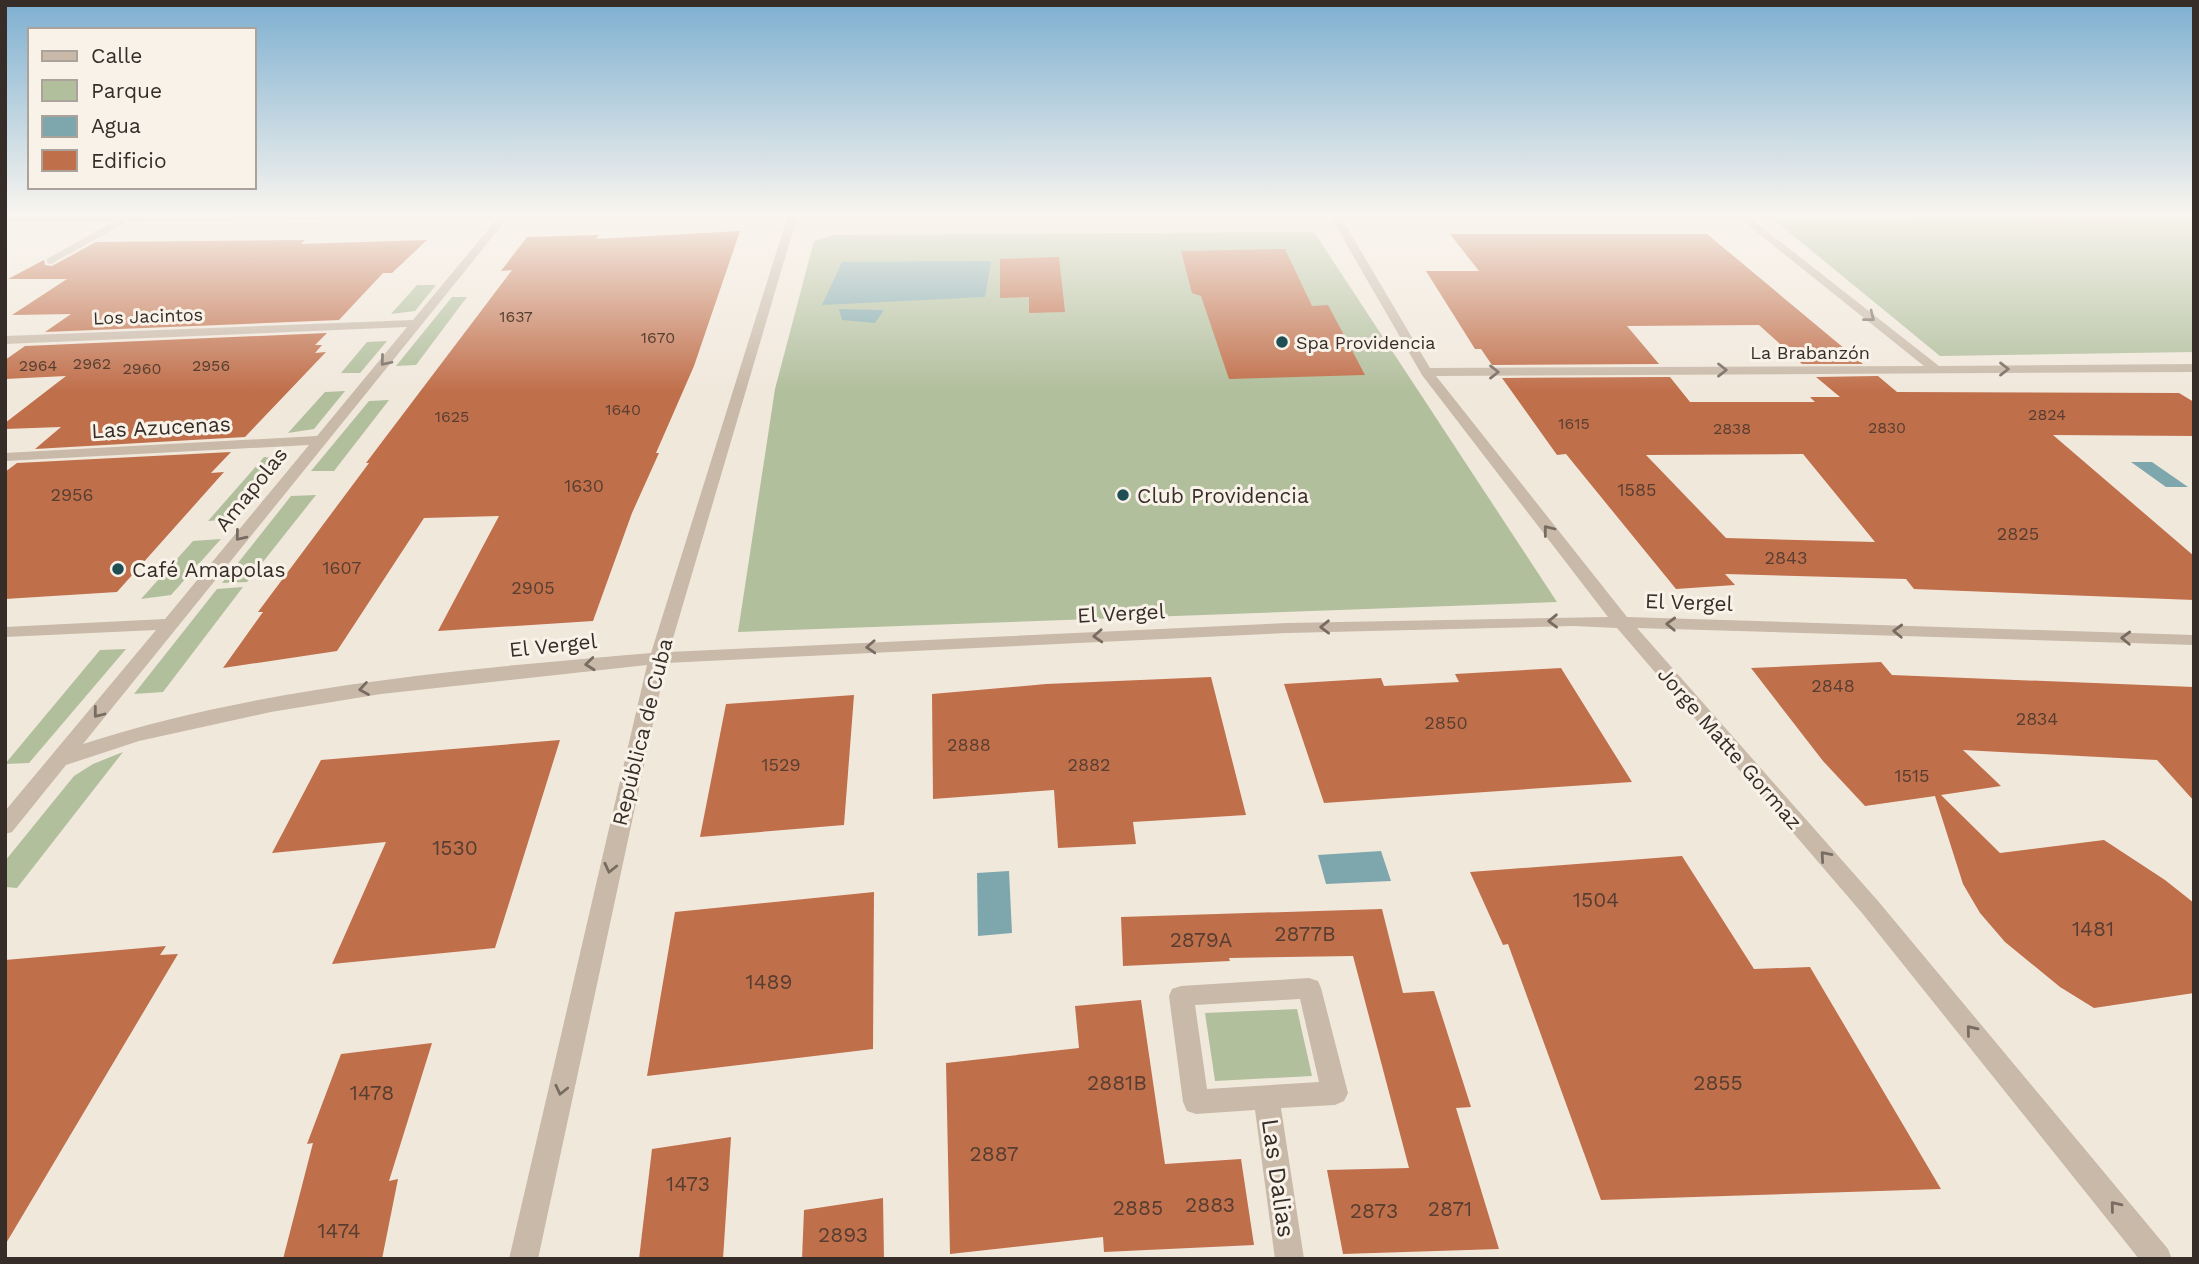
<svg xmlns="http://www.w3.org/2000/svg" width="2199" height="1264" font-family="'Work Sans',sans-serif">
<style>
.green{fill:#b1bf9d}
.water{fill:#7da7ac}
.building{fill:#c06f4b;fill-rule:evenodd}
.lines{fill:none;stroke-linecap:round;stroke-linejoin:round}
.minor{fill:#c8b9a9;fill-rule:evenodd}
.oneway{stroke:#786c62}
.poi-dot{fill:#204e55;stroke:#f9f2e8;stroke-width:2.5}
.labels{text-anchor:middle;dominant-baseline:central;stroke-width:6;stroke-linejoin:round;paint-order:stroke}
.far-number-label{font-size:16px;fill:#583e31}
.far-street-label{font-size:18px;fill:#362d28;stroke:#f9f2e8}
.far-poi-label{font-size:18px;fill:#362d28;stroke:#f9f2e8;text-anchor:start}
.number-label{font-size:18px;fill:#583e31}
.street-label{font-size:21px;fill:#362d28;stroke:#f9f2e8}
.poi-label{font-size:21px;fill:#362d28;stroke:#f9f2e8;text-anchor:start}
.near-number-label{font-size:21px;fill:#583e31}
.near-street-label{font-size:24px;fill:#362d28;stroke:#f9f2e8}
</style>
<rect width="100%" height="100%" fill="#f1e8dc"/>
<g class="green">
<path d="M2189,217L2194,219V352L1940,356L1773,219Z"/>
<path d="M1314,232L1557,602L738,632L775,389L814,241L834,235Z"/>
<path d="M417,285H436L415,311L391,314Z"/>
<path d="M452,297H467L416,365L396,366Z"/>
<path d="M387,341L360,373H341L367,342Z"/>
<path d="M345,391L314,429L288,433L325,392Z"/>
<path d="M389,400L334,471H311L369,401Z"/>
<path d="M264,457L283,459L234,519L208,521Z"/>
<path d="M316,495L247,582L222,583L291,496Z"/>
<path d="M221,539L171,595L141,599L193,541Z"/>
<path d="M243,587L163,692L134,694L217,589Z"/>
<path d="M126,649L29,763L5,764L100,650Z"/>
<path d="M123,752L17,888L5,887V861L74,776L93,764Z"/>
<path d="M1297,1009L1312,1076L1215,1081L1205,1013Z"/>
</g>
<g class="water">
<path d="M988,261L991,262L985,297L822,305L842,262Z"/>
<path d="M839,309L884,310L875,323L842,320Z"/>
<path d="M2131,462H2152L2188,487H2166Z"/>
<path d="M1381,851L1391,881L1326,884L1318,855Z"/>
<path d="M1009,871L1012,933L978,936L977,873Z"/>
</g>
<g class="building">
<path d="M740,231L694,366L656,453H659L632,513L593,621L438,631L499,516L424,518L337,651L223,668L263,612H258L369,463H366L512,270L501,271L527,237L599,235L596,239Z"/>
<path d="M1450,234H1707L1863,364H1802L1759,325L1627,326L1659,364L1492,365L1481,349H1475L1426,271H1479Z"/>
<path d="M305,240L301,244L427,240L392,273H383L339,320L45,332L71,314L12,315L67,279H8L44,260L45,265L52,266L96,242Z"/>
<path d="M1285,249L1312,306L1328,305L1365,375L1229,379L1201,296L1192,293L1181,251Z"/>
<path d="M1059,257L1065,312L1029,313V297L1000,298V259Z"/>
<path d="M327,333L315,345H322L315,353L326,352L245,437L35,449L61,427L5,429V423L66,376L5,379V360L25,346Z"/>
<path d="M1878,376L1897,392L2179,393L2194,402V436L2053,435L2194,556V600L1914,589L1906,579L1725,574L1735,585L1676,589L1566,454L1557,455L1502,378L1670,377L1690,402H1815L1810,397H1840L1816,377ZM1803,454L1875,542L1726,538L1646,455Z"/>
<path d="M231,452L211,473L224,472L117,592L5,599V472L17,463Z"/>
<path d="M1881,662L1892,675L2194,687V801L2157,760L1963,750L2001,786L1941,795L2000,853L2104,840L2165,880L2194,903V993L2094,1008L2060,987L2005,942L1980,913L1963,884L1935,796L1865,806L1823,761L1751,668Z"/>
<path d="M1561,668L1632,782L1324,803L1284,684L1381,678L1384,686L1459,682L1455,674Z"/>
<path d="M1211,677L1246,815L1133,822L1136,844L1058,848L1054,790L933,799L932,694L1046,684Z"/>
<path d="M854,695L844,825L700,837L726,704Z"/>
<path d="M560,740L495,948L332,964L386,842L272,853L321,760Z"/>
<path d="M1682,856L1754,969L1810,967L1941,1189L1601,1200L1508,944L1503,945L1470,872Z"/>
<path d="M874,892L873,1049L647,1076L675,912Z"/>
<path d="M1382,909L1403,993L1434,991L1471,1107L1456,1108L1499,1249L1343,1254L1327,1170L1409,1168L1353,956L1229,958L1230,961L1123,966L1121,917Z"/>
<path d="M166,946L160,955L178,954L5,1245V960Z"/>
<path d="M1141,1000L1165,1164L1241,1159L1254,1245L1104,1252L1103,1237L950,1254L946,1063L1079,1048L1075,1006Z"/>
<path d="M432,1043L389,1181L398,1179L382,1259H283L313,1143L307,1144L341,1054Z"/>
<path d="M731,1137L723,1259H639L652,1149Z"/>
<path d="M883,1198L884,1259H802L804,1210Z"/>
</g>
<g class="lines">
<g class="minor">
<path d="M434,214H892L887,217H797L669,652L1288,623L1608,617L1422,375L1329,214H1339L1430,368L1924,366L1734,214H1745L1939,366L2194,364V372L1436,376L1627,617L2194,635V645L1637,628L1878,901L2168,1249L2172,1259H2139L1862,913L1617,628L1574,626L1288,633L666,663L538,1259H509L647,665L381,694L271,712L139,741L66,765L12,832L5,834V811L156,630L5,637V627L165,619L309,445L5,461V453L317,436L407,327L5,344V336L413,320L497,219L128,221L51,264L47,263V259L114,221L5,222V216ZM787,218L651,653C464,669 261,686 83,744L507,219Z"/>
<path d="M1309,978L1318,981L1321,988L1348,1093L1344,1101L1335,1105L1281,1108L1304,1259H1275L1255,1110L1196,1114L1187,1111L1183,1102L1169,996L1172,989L1181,986ZM1300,999L1319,1082L1207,1089L1195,1005Z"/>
</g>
</g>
<defs><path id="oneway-chevron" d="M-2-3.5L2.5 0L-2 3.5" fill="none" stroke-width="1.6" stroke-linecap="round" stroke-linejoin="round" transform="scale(1.75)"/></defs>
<g class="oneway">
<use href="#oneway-chevron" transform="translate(1870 317) rotate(38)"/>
<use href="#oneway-chevron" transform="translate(385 361) rotate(130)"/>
<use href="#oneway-chevron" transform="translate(2004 369)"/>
<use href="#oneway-chevron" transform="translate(1722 370)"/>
<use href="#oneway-chevron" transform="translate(1494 372)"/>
<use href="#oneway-chevron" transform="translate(1548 530) rotate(-128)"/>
<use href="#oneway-chevron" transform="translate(240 536) rotate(129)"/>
<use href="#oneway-chevron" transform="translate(1553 621) rotate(179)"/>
<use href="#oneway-chevron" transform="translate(1671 624) rotate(-178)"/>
<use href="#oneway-chevron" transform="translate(1325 627) rotate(179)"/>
<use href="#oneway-chevron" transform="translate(1898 631) rotate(-178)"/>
<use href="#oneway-chevron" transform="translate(1098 636) rotate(177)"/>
<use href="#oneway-chevron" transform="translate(2126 638) rotate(-178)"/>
<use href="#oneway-chevron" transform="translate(871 647) rotate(177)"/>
<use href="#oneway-chevron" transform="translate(590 664) rotate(174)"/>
<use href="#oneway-chevron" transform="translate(364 689) rotate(171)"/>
<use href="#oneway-chevron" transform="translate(98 713) rotate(128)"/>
<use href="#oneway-chevron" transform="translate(1825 856) rotate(-131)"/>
<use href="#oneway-chevron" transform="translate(610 868) rotate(103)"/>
<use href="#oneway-chevron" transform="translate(1971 1030) rotate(-129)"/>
<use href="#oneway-chevron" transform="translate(561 1090) rotate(103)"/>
<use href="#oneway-chevron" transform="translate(2115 1206) rotate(-129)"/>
</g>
<linearGradient id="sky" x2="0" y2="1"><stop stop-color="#7dafd0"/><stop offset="0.55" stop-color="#f9f5ef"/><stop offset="1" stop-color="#f9f5ef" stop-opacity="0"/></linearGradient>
<rect width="2199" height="391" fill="url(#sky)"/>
<g class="poi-dot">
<circle cx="1282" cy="342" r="7"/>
<circle cx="1123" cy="495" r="7"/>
<circle cx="118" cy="569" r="7"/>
</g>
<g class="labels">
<g class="far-number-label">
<text x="516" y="316">1637</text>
<text x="658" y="337">1670</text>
<text x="92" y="363">2962</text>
<text x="38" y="365">2964</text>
<text x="211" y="365">2956</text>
<text x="142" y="368">2960</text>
<text x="623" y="409">1640</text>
<text x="2047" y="414">2824</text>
<text x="452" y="416">1625</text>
<text x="1574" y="423">1615</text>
<text x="1887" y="427">2830</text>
<text x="1732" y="428">2838</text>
</g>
<g class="far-street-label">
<text transform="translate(148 316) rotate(-2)">Los Jacintos</text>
<text x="1810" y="352">La Brabanzón</text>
</g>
<g class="far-poi-label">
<text x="1296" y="342">Spa Providencia</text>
</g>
<g class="number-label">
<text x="584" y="485">1630</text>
<text x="1637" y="489">1585</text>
<text x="72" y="494">2956</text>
<text x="2018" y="533">2825</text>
<text x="1786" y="557">2843</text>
<text x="342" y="567">1607</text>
<text x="533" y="587">2905</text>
<text x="1833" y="685">2848</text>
<text x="2037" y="718">2834</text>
<text x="1446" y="722">2850</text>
<text x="969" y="744">2888</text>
<text x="781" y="764">1529</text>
<text x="1089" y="764">2882</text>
<text x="1912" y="775">1515</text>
</g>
<g class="street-label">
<text transform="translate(161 427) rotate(-3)">Las Azucenas</text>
<text transform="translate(251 489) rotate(-51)">Amapolas</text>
<text transform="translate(1689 602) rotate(2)">El Vergel</text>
<text transform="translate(1121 613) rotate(-3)">El Vergel</text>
<text transform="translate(553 645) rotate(-6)">El Vergel</text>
<text transform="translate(642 732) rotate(-76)">República de Cuba</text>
<text transform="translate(1730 748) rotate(49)">Jorge Matte Gormaz</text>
</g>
<g class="poi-label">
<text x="1137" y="495">Club Providencia</text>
<text x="132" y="569">Café Amapolas</text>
</g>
<g class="near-number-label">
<text x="455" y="847">1530</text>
<text x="1596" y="899">1504</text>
<text x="2093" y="928">1481</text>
<text x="1305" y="933">2877B</text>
<text x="1201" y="939">2879A</text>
<text x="769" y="981">1489</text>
<text x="1117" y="1082">2881B</text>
<text x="1718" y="1082">2855</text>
<text x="372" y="1092">1478</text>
<text x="994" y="1153">2887</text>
<text x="688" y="1183">1473</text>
<text x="1210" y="1204">2883</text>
<text x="1138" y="1207">2885</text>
<text x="1450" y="1208">2871</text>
<text x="1374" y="1210">2873</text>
<text x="339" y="1230">1474</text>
<text x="843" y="1234">2893</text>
</g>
<g class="near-street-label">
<text transform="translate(1278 1178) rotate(82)">Las Dalias</text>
</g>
</g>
<rect width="2199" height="1264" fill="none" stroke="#362d28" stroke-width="14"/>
<rect x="28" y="28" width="228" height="161" fill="#f9f2e8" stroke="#aba39b" stroke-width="2"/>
<rect x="42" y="51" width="35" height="10" fill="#c8b9a9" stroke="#aba39b" stroke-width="2"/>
<text x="91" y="63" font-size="21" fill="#362d28">Calle</text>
<rect x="42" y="80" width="35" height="21" fill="#b1bf9d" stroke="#aba39b" stroke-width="2"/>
<text x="91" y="98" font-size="21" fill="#362d28">Parque</text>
<rect x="42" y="116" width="35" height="21" fill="#7da7ac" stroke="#aba39b" stroke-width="2"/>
<text x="91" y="133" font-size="21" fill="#362d28">Agua</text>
<rect x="42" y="150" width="35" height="21" fill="#c06f4b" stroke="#aba39b" stroke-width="2"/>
<text x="91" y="168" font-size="21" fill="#362d28">Edificio</text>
</svg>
